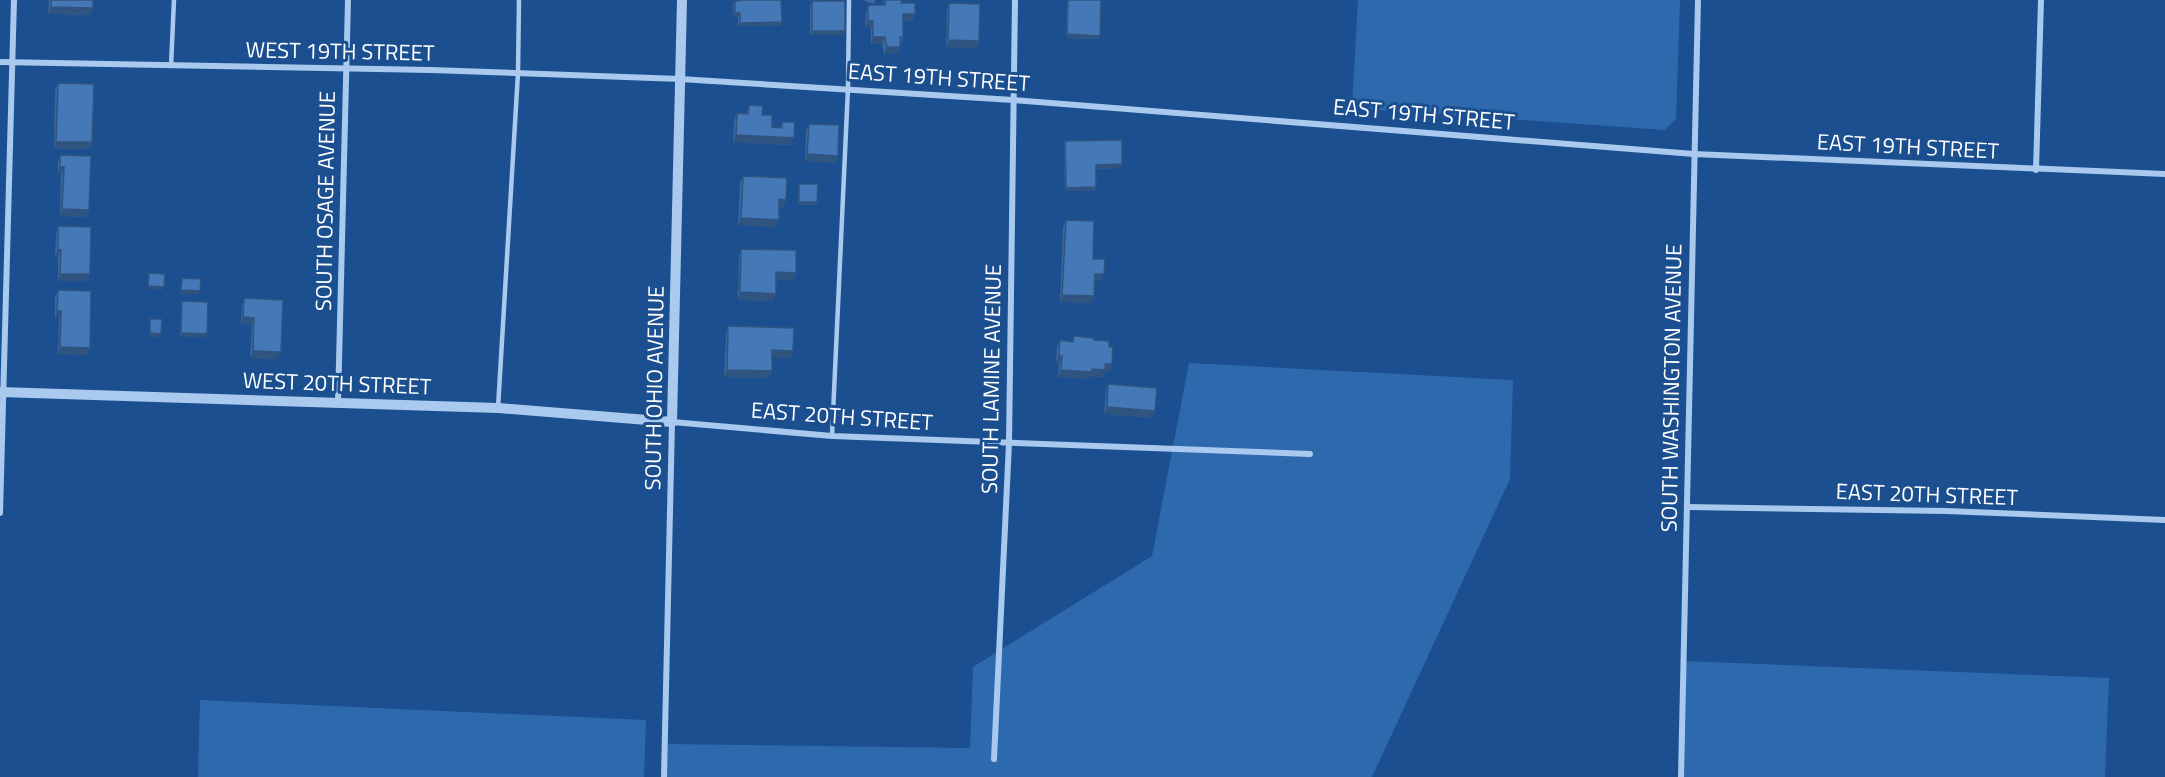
<svg xmlns="http://www.w3.org/2000/svg" width="2165" height="777" font-family="'Titillium Web',sans-serif">
<style>
.green{fill:#2e69ad}
.lines{fill:none;stroke-linecap:round;stroke-linejoin:round}
.service{stroke:#a9c9ee;stroke-width:4.5}
.minor{stroke:#a9c9ee;stroke-width:6}
.tertiary{stroke:#a9c9ee;stroke-width:10}
.wall{fill:#3a679d}
.shaded-wall{fill:#305480}
.building{fill:#4478b7;stroke:#305480;stroke-width:1.5}
.labels{text-anchor:middle;dominant-baseline:central;stroke-width:6;stroke-linejoin:round;paint-order:stroke}
.street-label{font-size:22px;fill:#fff;stroke:#1b4f8f}
</style>
<rect width="100%" height="100%" fill="#1b4f8f"/>
<g class="green">
<path d="M1358,0H1680L1676,119L1665,130L1352,108Z"/>
<path d="M1189,363L1513,380L1510,479L1372,777H663V744L970,748L973,667L1152,556Z"/>
<path d="M1685,661L2109,678L2105,777H1681Z"/>
<path d="M200,700L646,720L644,777H198Z"/>
</g>
<g class="lines">
<g class="service">
<path d="M171,66L174,0"/>
<path d="M498,408L518,73L519,0"/>
<path d="M832,436L848,88L849,0"/>
</g>
<g class="minor">
<path d="M0,62L431,70L680,79L1013,100L1694,154L2165,174"/>
<path d="M2036,170L2041,0"/>
<path d="M338,402L348,0"/>
<path d="M1687,507L1946,511L2165,520"/>
<path d="M0,513L14,0"/>
<path d="M994,759L1009,443L1015,0"/>
<path d="M664,777L672,422L832,436L1310,454"/>
<path d="M1681,777L1698,0"/>
</g>
<path class="tertiary" d="M0,392L498,408L672,422L682,0"/>
</g>
<g class="wall">
<path d="M49,0H93L90,15L48,14Z"/>
<path d="M738,0H781L782,22L780,26H738V17H734L733,4L735,1H738Z"/>
<path d="M805,0H817V1L845,31L843,35H810V5L812,1H815Z"/>
<path d="M861,0H876L874,4Z"/>
<path d="M884,0H902L901,3L915,14L912,21H903V37L898,54H884L882,44H871V28H865L866,12L868,5H882Z"/>
<path d="M1067,0H1108H1101L1099,39L1066,38Z"/>
<path d="M949,3L979,41L976,48L946,47L947,10Z"/>
<path d="M58,83L92,142L90,149H54L55,90Z"/>
<path d="M749,105L762,115L772,127L780,128L782,122L791,145L733,142L734,120L737,113L746,114Z"/>
<path d="M809,124L838,156L836,163L805,161L806,131Z"/>
<path d="M1065,141L1121,168L1096,169V187L1095,191H1065L1064,144Z"/>
<path d="M60,155L87,217L60,216L61,174H58V162Z"/>
<path d="M743,176L786,200L783,207L779,206L776,227L738,225L740,183Z"/>
<path d="M799,184L817,202L816,205H798V188Z"/>
<path d="M1066,220L1101,281H1095L1094,296L1091,303L1060,302L1063,227Z"/>
<path d="M58,226L88,281H58V257H55L56,234Z"/>
<path d="M741,249L796,273L793,280L776,279V294L773,301L738,300L739,256Z"/>
<path d="M58,290L87,355L58,354L59,318H55V297Z"/>
<path d="M244,298L278,359L250,358L252,325L241,324L242,305Z"/>
<path d="M182,301L207,334L206,337H180L181,305Z"/>
<path d="M728,326L791,358L772,357V371L769,378L724,377L726,333Z"/>
<path d="M1074,336L1094,340L1109,347L1112,364L1110,371H1105L1103,377L1091,376L1090,379L1058,377L1059,363H1056L1057,347L1060,340L1072,341Z"/>
<path d="M1108,384L1153,418L1104,414L1106,391Z"/>
</g>
<g class="shaded-wall">
<path d="M51,7L93,8L90,15L48,14Z"/>
<path d="M735,13H740L738,17H734Z"/>
<path d="M903,14H915L912,21H900Z"/>
<path d="M868,21H873L871,28H865Z"/>
<path d="M782,22L780,26H738L740,23Z"/>
<path d="M812,31H845L843,35H810Z"/>
<path d="M1067,34L1100,36L1099,39L1066,38Z"/>
<path d="M873,37H885L882,44H871Z"/>
<path d="M948,40L979,41L976,48L946,47Z"/>
<path d="M887,47H900L898,54H884Z"/>
<path d="M736,135L794,138L791,145L733,142Z"/>
<path d="M56,142H92L90,149H54Z"/>
<path d="M807,154L838,156L836,163L805,161Z"/>
<path d="M1122,164L1121,168L1094,169L1096,165Z"/>
<path d="M60,167H64L61,174H58Z"/>
<path d="M1096,187L1095,191H1065L1066,188Z"/>
<path d="M779,199L786,200L783,207L777,206Z"/>
<path d="M799,202H817L816,205H798Z"/>
<path d="M62,209L89,210L87,217L60,216Z"/>
<path d="M741,218L779,220L776,227L738,225Z"/>
<path d="M58,250H61L58,257H55Z"/>
<path d="M776,272L796,273L793,280L774,279Z"/>
<path d="M60,274H90L88,281H58Z"/>
<path d="M1095,274H1104L1101,281H1092Z"/>
<path d="M148,286L164,287L163,290L147,289Z"/>
<path d="M181,290L200,291L199,294H180Z"/>
<path d="M740,292L776,294L773,301L738,300Z"/>
<path d="M1062,295L1094,296L1091,303L1060,302Z"/>
<path d="M57,311H61L59,318H55Z"/>
<path d="M243,317L254,318L252,325L241,324Z"/>
<path d="M150,333L161,334L160,337H148Z"/>
<path d="M181,333L207,334L206,337H180Z"/>
<path d="M60,347L90,348L87,355L58,354Z"/>
<path d="M772,350L793,351L791,358L770,357Z"/>
<path d="M253,351L281,352L278,359L250,358Z"/>
<path d="M1059,356H1062L1059,363H1056Z"/>
<path d="M1105,364H1112L1110,371H1105L1103,377L1091,376L1090,379L1058,377L1061,370L1092,369Z"/>
<path d="M727,370L772,371L769,378L724,377Z"/>
<path d="M1107,407L1155,411L1153,418L1104,414Z"/>
</g>
<g class="building">
<path d="M51,0H93V8L51,7Z"/>
<path d="M740,0H781L782,22L740,23V13H735V1H740Z"/>
<path d="M885,0H902L901,3H915V14H903V37H900V47H887L885,37H873V21H868V5H885Z"/>
<path d="M1068,0H1101L1100,36L1067,34Z"/>
<rect x="812" y="1" width="33" height="30"/>
<path d="M949,3L980,4L979,41L948,40Z"/>
<path d="M58,83L94,84L92,142H56Z"/>
<path d="M749,105L763,106L762,115H772V127L782,128V122H795L794,138L736,135L737,113L748,114Z"/>
<path d="M809,124L839,125L838,156L807,154Z"/>
<path d="M1122,140V164L1096,165V187L1066,188L1065,141Z"/>
<path d="M60,155L91,156L89,210L62,209L64,167H60Z"/>
<path d="M743,176L787,178L786,200L779,199V220L741,218Z"/>
<path d="M799,184H818L817,202H799Z"/>
<path d="M1066,220L1094,221L1093,259H1105L1104,274H1095L1094,296L1062,295Z"/>
<path d="M58,226L91,227L90,274H60L61,250H58Z"/>
<path d="M741,249L796,250V273L776,272V294L740,292Z"/>
<path d="M149,273L165,274L164,287L148,286Z"/>
<path d="M182,278L201,279L200,291L181,290Z"/>
<path d="M58,290L91,291L90,348L60,347L61,311H57Z"/>
<path d="M244,298L283,300L281,352L253,351L254,318L243,317Z"/>
<path d="M182,301L208,302L207,334L181,333Z"/>
<path d="M150,319H162L161,334L150,333Z"/>
<path d="M728,326L794,328L793,351L772,350V371L727,370Z"/>
<path d="M1074,336L1094,338V340L1109,341V347H1113L1112,364H1105V370L1092,369V372L1061,370L1062,356H1059L1060,340L1073,342Z"/>
<path d="M1108,384L1157,388L1155,411L1107,407Z"/>
</g>
<g class="labels">
<g class="street-label">
<text transform="translate(340 51) rotate(1)">WEST 19TH STREET</text>
<text transform="translate(939 77) rotate(4)">EAST 19TH STREET</text>
<text transform="translate(1424 114) rotate(5)">EAST 19TH STREET</text>
<text transform="translate(1908 146) rotate(3)">EAST 19TH STREET</text>
<text transform="translate(325 201) rotate(-89)">SOUTH OSAGE AVENUE</text>
<text transform="translate(991 379) rotate(-89)">SOUTH LAMINE AVENUE</text>
<text transform="translate(337 383) rotate(2)">WEST 20TH STREET</text>
<text transform="translate(654 388) rotate(-89)">SOUTH OHIO AVENUE</text>
<text transform="translate(1671 388) rotate(-89)">SOUTH WASHINGTON AVENUE</text>
<text transform="translate(842 416) rotate(4)">EAST 20TH STREET</text>
<text transform="translate(1927 494) rotate(2)">EAST 20TH STREET</text>
</g>
</g>
</svg>
